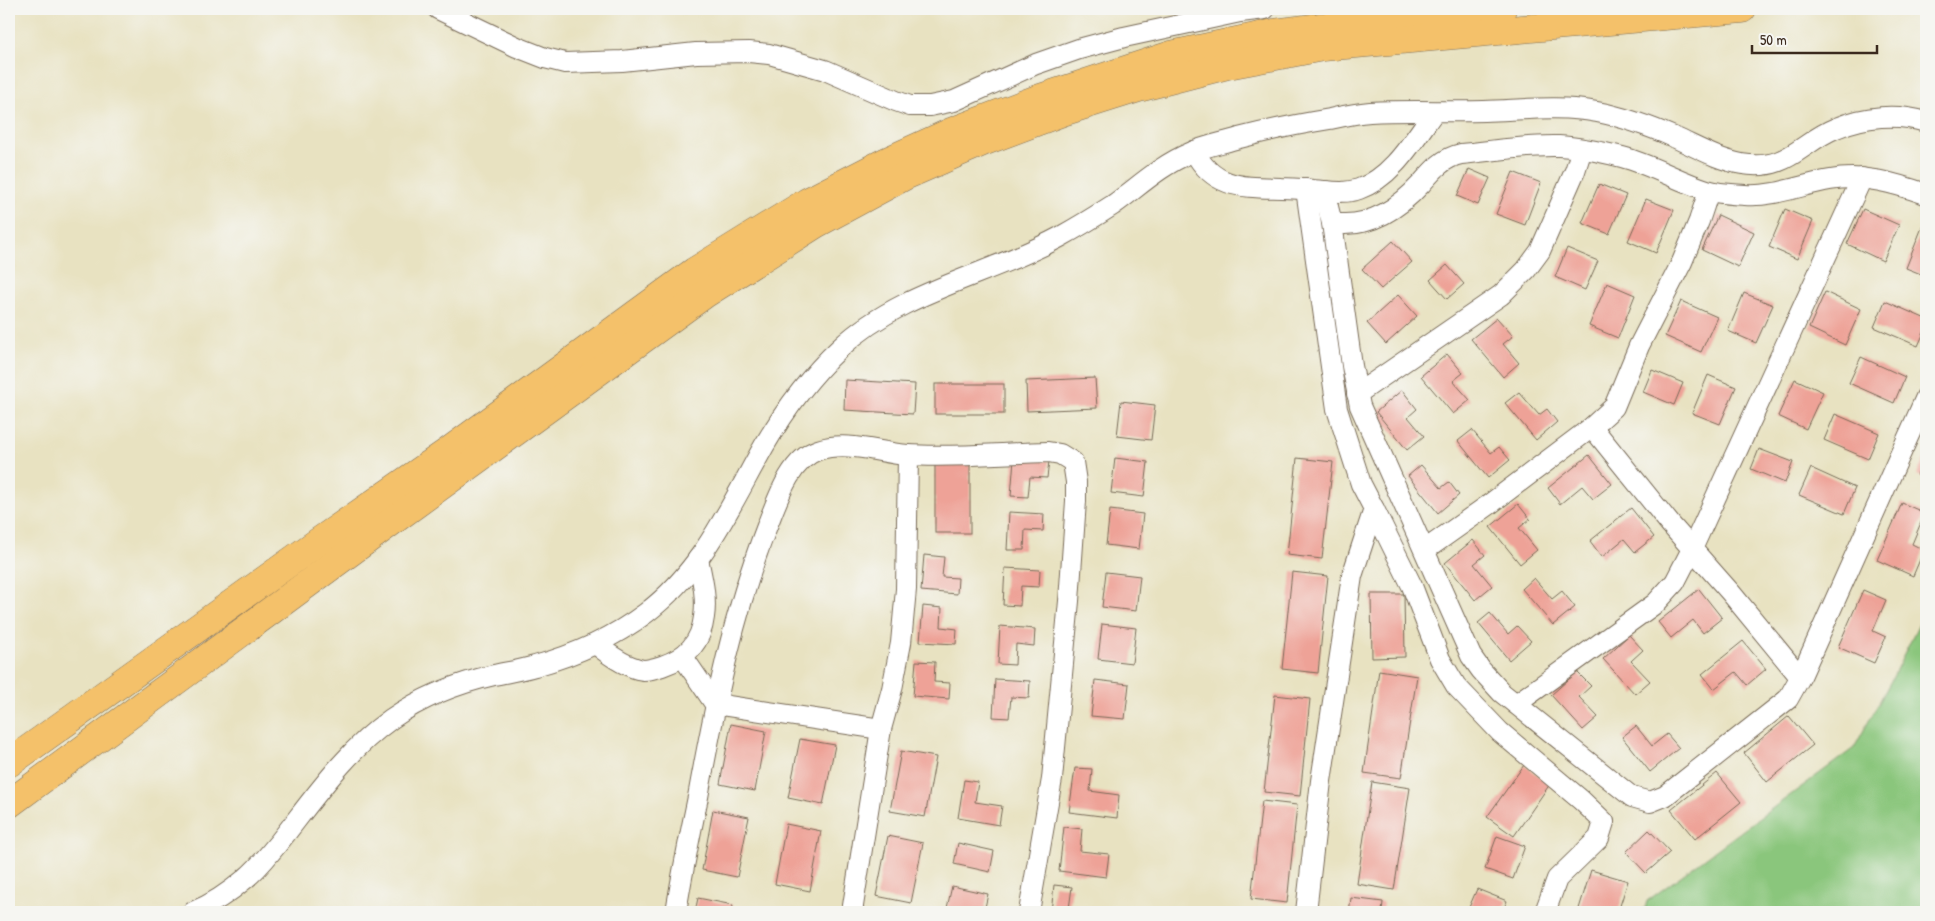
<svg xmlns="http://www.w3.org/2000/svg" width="1935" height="921" font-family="'Patrick Hand',sans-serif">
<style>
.green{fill:#8ac67c;stroke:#62784d}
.building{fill:#eea297}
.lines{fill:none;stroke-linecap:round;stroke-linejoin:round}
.minor-casing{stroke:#786a57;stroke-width:22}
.highway-casing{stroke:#786a57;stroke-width:29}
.minor{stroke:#fff;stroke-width:20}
.highway{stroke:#f4c16a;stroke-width:28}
</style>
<rect width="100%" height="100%" fill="#f6f6f2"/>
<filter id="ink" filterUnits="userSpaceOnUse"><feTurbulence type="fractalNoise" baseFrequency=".02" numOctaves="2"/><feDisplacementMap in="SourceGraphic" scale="10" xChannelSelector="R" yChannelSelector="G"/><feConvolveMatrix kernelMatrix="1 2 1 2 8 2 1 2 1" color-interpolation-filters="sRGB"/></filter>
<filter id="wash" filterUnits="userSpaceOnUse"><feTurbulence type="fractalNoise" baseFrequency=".0096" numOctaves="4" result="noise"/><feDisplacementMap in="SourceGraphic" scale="20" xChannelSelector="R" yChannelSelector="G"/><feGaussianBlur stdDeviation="1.12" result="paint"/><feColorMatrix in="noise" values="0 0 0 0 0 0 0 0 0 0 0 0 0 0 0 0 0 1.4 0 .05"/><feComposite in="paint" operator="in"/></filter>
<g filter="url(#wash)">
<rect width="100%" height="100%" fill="#e8e2c1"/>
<path class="green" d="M1926,610V912H1644L1647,901L1854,748L1892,679Z"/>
<g id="blocks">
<g class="building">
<path d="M1469,169L1490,178L1478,205L1457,196Z"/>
<path d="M1513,172L1541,183L1525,225L1496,214Z"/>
<path d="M1599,184L1626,195L1609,234L1582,223Z"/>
<path d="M1646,199L1674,210L1656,253L1628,241Z"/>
<path d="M1785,209L1813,221L1797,259L1769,247Z"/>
<path d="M1863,209L1899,225L1883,261L1847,244Z"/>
<path d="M1718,215L1754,232L1738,267L1702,250Z"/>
<path d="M1926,217V276L1906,268Z"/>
<path d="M1393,241L1412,262L1381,289L1362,269Z"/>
<path d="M1567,248L1598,261L1585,290L1555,277Z"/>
<path d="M1447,265L1464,284L1447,299L1430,280Z"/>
<path d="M1607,283L1635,295L1618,338L1589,326Z"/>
<path d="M1825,292L1861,309L1845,345L1809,328Z"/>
<path d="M1744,293L1773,305L1756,343L1728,331Z"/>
<path d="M1398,295L1417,316L1386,344L1367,323Z"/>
<path d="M1681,301L1717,317L1701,352L1665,336Z"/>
<path d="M1885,301L1926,319V328L1918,346L1874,327Z"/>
<path d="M1497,318L1513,336L1503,344L1519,363L1503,377L1471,339Z"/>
<path d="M1447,354L1463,373L1453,381L1470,400L1453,414L1421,376Z"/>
<path d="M1861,357L1905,377L1894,403L1849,383Z"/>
<path d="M1652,370L1683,383L1674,405L1643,392Z"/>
<path d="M1708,375L1736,387L1720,424L1692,413Z"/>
<path d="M1095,378L1097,408L1027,411L1026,381Z"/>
<path d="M1795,379L1823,392L1806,429L1778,416Z"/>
<path d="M845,380L915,384L913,414L844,410Z"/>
<rect x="935" y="384" width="69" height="30"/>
<path d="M1402,390L1417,409L1408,417L1424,436L1407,450L1376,412Z"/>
<path d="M1519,392L1539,415L1547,409L1557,422L1536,440L1505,403Z"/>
<path d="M1121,401L1155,405L1151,440L1117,436Z"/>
<path d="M1835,414L1879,433L1868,459L1824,440Z"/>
<path d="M1472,430L1491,453L1499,447L1510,460L1488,478L1458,441Z"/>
<path d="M1759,449L1793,462L1785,483L1751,469Z"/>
<path d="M1589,455L1612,484L1593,499L1582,486L1560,504L1548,488Z"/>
<path d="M1926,455V479L1917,475Z"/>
<path d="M1115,458L1148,462L1144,497L1111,493Z"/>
<path d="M1297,458L1333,462L1322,559L1287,555Z"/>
<path d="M1014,459L1049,461L1047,478L1030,477L1028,497L1011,496Z"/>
<rect x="935" y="460" width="35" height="73"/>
<path d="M1421,465L1441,488L1449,482L1459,495L1438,513L1408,476Z"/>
<path d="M1811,468L1855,488L1844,514L1799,495Z"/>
<path d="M1902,503L1925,513L1912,544L1924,550L1913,576L1877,560Z"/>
<path d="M1518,504L1530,519L1519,528L1537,550L1520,564L1490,527Z"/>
<path d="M1631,508L1654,537L1635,552L1624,539L1602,557L1590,541Z"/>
<path d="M1110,510L1143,514L1139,549L1106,545Z"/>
<path d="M1009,512L1044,514L1043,531L1025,530L1024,550H1007Z"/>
<path d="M1473,540L1485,555L1474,564L1492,586L1475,600L1445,563Z"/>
<path d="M924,555L944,557L942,577L958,578L957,594L921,591Z"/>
<path d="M1005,568L1040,570L1039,587L1021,586L1020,606L1003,605Z"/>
<path d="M1106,572L1140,576L1136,611L1102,607Z"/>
<path d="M1292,572L1328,576L1318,673L1282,669Z"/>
<path d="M1534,578L1552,599L1562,591L1575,607L1553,625L1522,589Z"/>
<path d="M1699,589L1722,618L1703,633L1693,620L1671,638L1658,622Z"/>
<path d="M1863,590L1886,600L1873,631L1886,637L1874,663L1838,647Z"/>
<path d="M1371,594H1404L1405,657L1372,658Z"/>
<path d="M923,606L942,608L941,627L957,629L956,644L920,642Z"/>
<path d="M1490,613L1508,634L1517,626L1531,641L1509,660L1478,623Z"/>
<path d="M1102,624L1136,628L1132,663L1098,659Z"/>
<path d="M1000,626L1035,629L1034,646L1016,644L1015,665L998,664Z"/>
<path d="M1629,635L1643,650L1631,661L1650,681L1635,694L1603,659Z"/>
<path d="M1743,641L1766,669L1747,685L1736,672L1714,689L1702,674Z"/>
<path d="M916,661L935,662L934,682L950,683L949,699L913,696Z"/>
<path d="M1379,670L1417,676L1401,778L1364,773Z"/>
<path d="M1577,672L1591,686L1579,697L1598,717L1583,730L1551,695Z"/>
<path d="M995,679L1030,681L1029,698L1011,697L1009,718L993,717Z"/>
<path d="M1095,680L1129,684L1125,719L1091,716Z"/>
<path d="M1275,695L1310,699L1300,796L1264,792Z"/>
<path d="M1789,716L1813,745L1767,782L1744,753Z"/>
<path d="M731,724L766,731L755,791L720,784Z"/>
<path d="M1636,726L1652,746L1667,734L1679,748L1650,772L1622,737Z"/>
<path d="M800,739L835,745L823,805L788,798Z"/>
<path d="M901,751L936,757L925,817L890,811Z"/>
<path d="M1524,765L1550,784L1514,836L1487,817Z"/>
<path d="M1075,768L1092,769L1090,791L1119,795L1117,818L1069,812Z"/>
<path d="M1717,773L1741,802L1695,839L1671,810Z"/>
<path d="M964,780L978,782L975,802L1002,806L999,825L958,818Z"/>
<path d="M1372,782L1410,788L1394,890L1357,884Z"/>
<path d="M1262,801L1297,805L1287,903L1251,899Z"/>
<path d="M713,810L749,817L737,877L702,870Z"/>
<path d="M786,824L821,831L810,891L775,884Z"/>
<path d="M1064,827L1082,829L1080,851L1109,854L1106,877L1059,871Z"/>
<path d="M1649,830L1670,852L1646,873L1626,852Z"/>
<path d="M888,836L923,843L911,903L876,896Z"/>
<path d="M1497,836L1525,846L1513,879L1485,869Z"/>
<path d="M958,843L994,851L990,872L954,864Z"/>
<path d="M1591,870L1628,881L1618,912H1578Z"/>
<path d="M1054,885L1072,887L1069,909L1086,912H1051Z"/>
<path d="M952,886L988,894L984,912H968L947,908Z"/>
<path d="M1477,889L1507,901L1502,912H1467Z"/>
<path d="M698,898L733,905L732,912H695Z"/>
<path d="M1351,898L1383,902L1382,912H1349Z"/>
</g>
</g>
</g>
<g filter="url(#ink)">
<use href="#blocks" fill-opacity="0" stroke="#786a57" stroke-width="1"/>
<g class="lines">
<defs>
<g id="minor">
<path d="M438,9L517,47L545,58L565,63L622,61L696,53L749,52L769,54L825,70L896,101L910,106H930L954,101L1036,64L1079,49L1124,37L1240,12L1265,9"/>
<path d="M1194,151C1214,189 1243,187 1281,188C1296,188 1310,190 1324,191L1332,223L1352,366L1360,406L1471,656L1481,670L1502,693L1632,797L1650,802L1665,796L1788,699L1802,674L1926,397"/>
<path d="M1306,189L1337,409L1361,484L1374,509L1352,576L1321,781L1306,912"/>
<path d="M1324,191C1336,192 1348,193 1359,189C1393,177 1414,139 1434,112"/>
<path d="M1332,223C1368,229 1397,210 1421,184C1433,170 1443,158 1461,154C1493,151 1526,145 1559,146C1580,147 1602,152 1622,157C1652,165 1678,181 1707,190C1719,194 1732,194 1745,195C1774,197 1801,185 1830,180C1864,174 1894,183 1926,194"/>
<path d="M1357,394L1501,295L1526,270L1540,251L1575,171L1582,149"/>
<path d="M1592,427L1671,525L1731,593L1800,677"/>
<path d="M1374,509L1412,586L1440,659L1456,686L1500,732L1581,800L1604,822L1599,838L1557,879L1545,912"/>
<path d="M1425,550L1490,504L1592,427L1614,407L1639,346L1682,262L1699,221L1709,191"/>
<path d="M596,644C609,655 625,667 643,670C649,670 656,668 662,666C686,658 701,643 704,617C707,597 702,578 698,559"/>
<path d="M683,657L715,704L881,729"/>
<path d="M1516,704L1656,603L1675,582L1692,549L1862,178"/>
<path d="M193,912C212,904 230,892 245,879C259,868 269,854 280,841C314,798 346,751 391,719C421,698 459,683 494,675C508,672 522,670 535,666C575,655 613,638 646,613C703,570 730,506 764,446C785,410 809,377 840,348C900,291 988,276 1060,237C1078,227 1096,216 1113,205C1138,187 1161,165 1190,153C1205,146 1223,143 1239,138C1269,130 1299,124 1330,119C1343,116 1357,113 1370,112C1408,110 1446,112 1484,111C1521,110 1560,105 1597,112C1624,117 1651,127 1676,138C1698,148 1719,160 1742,164C1787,172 1801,142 1836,128C1864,116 1897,113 1926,122"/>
<path d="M676,912C682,874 690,835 698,797C715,704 733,614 767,526C777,501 790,459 818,450C847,440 879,453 908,455C954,458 1002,453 1048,452L1060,454L1073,462L1076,482V501L1069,601L1052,779L1029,912"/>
<path d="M852,912L881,729L892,689L901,643L906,589L908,455"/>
</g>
<g id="highway">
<path d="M9,763L318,542L446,453L695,271L807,202L887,161L953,131L1037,99L1171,55L1274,33L1384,19L1502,9"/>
<path d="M9,804L398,517L705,294L816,224L905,176L983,142L1063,112L1139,88L1228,65L1323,47L1742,9"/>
</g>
</defs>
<use href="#minor" class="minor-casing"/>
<use href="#highway" class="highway-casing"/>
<use href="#minor" class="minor"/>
<use href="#highway" class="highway"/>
</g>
</g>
<rect width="1935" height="921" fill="none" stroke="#f6f6f2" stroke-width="30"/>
<path d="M1752 45v8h125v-8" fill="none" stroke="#3b2a1e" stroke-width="2.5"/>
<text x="1760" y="45" font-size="15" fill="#3b2a1e" stroke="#f6f6f2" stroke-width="4" paint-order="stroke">50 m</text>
</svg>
